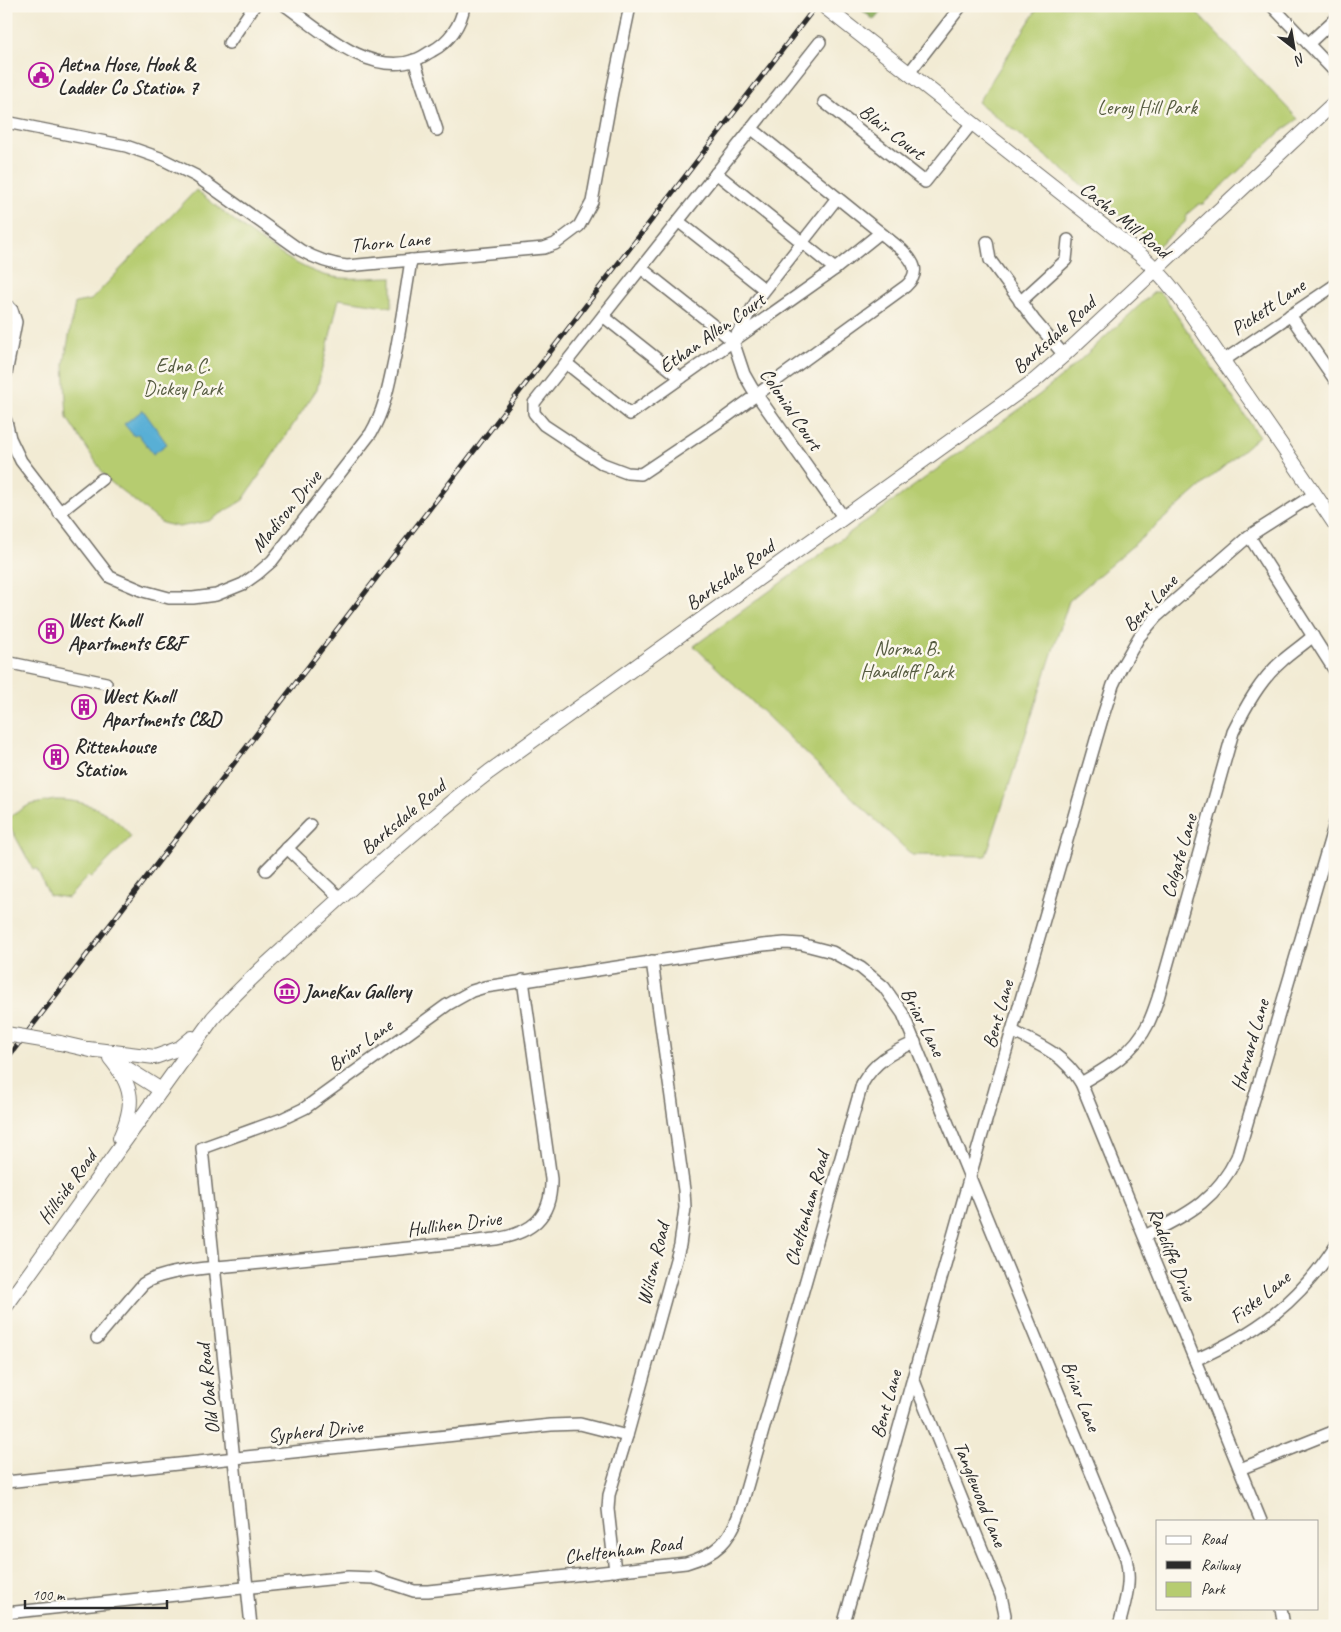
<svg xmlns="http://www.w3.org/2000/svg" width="1341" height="1632" font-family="Caveat,sans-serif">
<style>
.green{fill:#b6cc70;stroke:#707c4e}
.forest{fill:#90b062;stroke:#5e6e46}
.water{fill:#58afd5;stroke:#426d80}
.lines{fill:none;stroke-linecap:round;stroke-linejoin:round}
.minor-casing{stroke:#716e66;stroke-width:14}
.tertiary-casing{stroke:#716e66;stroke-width:16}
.minor{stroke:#fff;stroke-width:11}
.tertiary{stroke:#fff;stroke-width:14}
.rail-casing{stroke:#2b2b2b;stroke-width:5}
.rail{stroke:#fbf7ec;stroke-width:3;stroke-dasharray:9;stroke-linecap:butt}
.tertiary-bridge-casing{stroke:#716e66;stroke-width:16;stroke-linecap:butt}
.tertiary-bridge{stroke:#fff;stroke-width:14}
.labels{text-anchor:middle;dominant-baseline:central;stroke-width:5;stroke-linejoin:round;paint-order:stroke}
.poi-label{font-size:20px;font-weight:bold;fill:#2b2b2b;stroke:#fbf7ec;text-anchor:start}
.park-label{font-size:20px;fill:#555b40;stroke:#fbf7ec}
.street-label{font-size:20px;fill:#2b2b2b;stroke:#fbf7ec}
</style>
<rect width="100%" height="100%" fill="#fbf7ec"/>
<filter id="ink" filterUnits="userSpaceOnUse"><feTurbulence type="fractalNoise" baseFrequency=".02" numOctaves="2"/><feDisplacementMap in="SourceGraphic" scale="10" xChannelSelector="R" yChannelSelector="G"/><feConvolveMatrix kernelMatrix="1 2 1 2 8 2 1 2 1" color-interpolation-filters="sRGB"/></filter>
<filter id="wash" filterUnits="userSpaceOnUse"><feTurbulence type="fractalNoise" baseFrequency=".0096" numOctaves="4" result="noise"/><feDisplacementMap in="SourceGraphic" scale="20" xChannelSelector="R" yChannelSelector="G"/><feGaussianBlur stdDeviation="1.12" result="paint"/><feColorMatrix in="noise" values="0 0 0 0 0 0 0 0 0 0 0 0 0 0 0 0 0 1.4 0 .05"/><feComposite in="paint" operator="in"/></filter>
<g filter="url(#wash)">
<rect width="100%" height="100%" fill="#f2ebd4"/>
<g class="green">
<path d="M1039,6H1190L1298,119L1279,133L1203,204H1199L1187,214L1185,222L1158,246L978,102Z"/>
<path d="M196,190C232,218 281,262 324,275C343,281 372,277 392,277V307L339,299L317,389L243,500L209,521L179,527L162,523L107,479L67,418L64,364L75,303L91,300Z"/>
<path d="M1154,292H1159L1165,298L1259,436L1069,601L986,856L912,855L694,646L1039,395L1066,373Z"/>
<path d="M54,800C85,799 113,812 131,837L91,878L88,876L68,898L49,895L37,869H33L6,819L29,805Z"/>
</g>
<path class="forest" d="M857,6H886L874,20Z"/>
<path class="water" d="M143,410L167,444L153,454L138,434L134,436L124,424Z"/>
</g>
<g filter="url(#ink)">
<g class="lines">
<defs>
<g id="minor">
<path d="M286,6C320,30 369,77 415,60C421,58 426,54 432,51C449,42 461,25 464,6"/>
<path d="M1272,6L1335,72"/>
<path d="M229,43L254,6"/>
<path d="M1308,44L1335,19"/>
<path d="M414,60L437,130"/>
<path d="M909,73L961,6"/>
<path d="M824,102L925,182L972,123"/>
<path d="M6,122L126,146L160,158L196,176L300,250C316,259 329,264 347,266L544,248L555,244L579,226L592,202L612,92L630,6"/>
<path d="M751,128L902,250C914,262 921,272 906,286L726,417L641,474L627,473L603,464L544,425L534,413V403L820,42"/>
<path d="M716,173L835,269"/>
<path d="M837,198L757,300L733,341L744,374L752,388L844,518"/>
<path d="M678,221L764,289"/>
<path d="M987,242L990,260L1034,320L1064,355"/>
<path d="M641,268L733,341"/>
<path d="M1020,302L1066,260L1068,240"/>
<path d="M6,304L12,310L16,322L6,374"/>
<path d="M1290,315L1335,380"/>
<path d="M603,316L681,378"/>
<path d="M1223,361L1335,285"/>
<path d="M566,363L630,414L835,269L880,233"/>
<path d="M6,421L10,438L21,461L110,577L143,591L169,598H193L216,595L243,584L257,574L272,561L371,433C385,409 389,383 395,356C401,324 406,292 411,260"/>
<path d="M59,513L102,479"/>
<path d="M1249,536L1335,671"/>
<path d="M6,662L106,683"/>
<path d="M287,848L340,898"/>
<path d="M266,870L310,825"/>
<path d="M1012,1031C1042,1046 1063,1054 1081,1083L1261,1521"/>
<path d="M1081,1083C1107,1068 1134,1053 1148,1024C1152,1016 1155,1007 1158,998L1233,732C1246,706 1260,680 1282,661C1292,652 1303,645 1313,636"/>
<path d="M1145,1236C1187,1214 1215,1202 1237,1157L1335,823"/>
<path d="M97,1338L143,1284C165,1268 233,1266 262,1263C340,1255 418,1247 496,1239C531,1233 552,1218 551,1179L523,980"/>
<path d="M1195,1360C1256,1333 1298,1303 1335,1246"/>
<path d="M913,1378L1001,1596L1005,1615L1003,1626"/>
<path d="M1240,1469L1335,1431"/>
<path d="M6,1482L551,1425L580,1424L627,1436"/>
<path d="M615,1571L608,1509L609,1495L627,1436L680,1245L685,1208L684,1190L652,961"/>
<path d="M1281,1608L1284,1626"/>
<path d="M6,1613L348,1577L374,1578L414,1591H428L686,1563C717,1554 730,1541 740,1511L862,1084C875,1061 891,1053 915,1042"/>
<path d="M251,1626L202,1148L282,1119L305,1108L447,1005L472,991L485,987L763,945L785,943L801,944L832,952L861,968L884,987L903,1014L1126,1558C1132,1584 1125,1601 1119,1626"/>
<path d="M843,1626L970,1176L1102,719L1113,685L1121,668L1139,637L1156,617L1249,536L1315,494"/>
</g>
<g id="tertiary">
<path d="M826,8L1139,254C1174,283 1197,324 1223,361C1261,415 1298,469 1335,524"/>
<path d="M60,1043L95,1051"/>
<path d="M88,1049L155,1057L180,1048L192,1038"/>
<path d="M110,1058C134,1087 135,1104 120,1138"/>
<path d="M115,1061L161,1090"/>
<path d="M6,1306L213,1018C244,983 280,952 315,921C372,869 428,819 489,772L1034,381L1064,355L1335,102"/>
</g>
</defs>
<use href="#minor" class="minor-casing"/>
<use href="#tertiary" class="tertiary-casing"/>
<use href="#minor" class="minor"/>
<use href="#tertiary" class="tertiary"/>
<defs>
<path id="rail" d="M6,1060L816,6"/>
</defs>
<use href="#rail" class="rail-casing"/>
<use href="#rail" class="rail"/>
<defs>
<path id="tertiary-bridge" d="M6,1034L60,1043"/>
</defs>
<use href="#tertiary-bridge" class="tertiary-bridge-casing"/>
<use href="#tertiary-bridge" class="tertiary-bridge"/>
</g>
</g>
<defs>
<symbol id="civic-ring" viewBox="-11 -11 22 22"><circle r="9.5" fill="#fbf7ec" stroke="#b5179e" stroke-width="1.5"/><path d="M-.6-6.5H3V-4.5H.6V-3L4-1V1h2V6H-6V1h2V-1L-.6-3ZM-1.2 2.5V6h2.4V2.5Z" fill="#b5179e"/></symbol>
<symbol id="building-ring" viewBox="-11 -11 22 22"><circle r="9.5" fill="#fbf7ec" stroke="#b5179e" stroke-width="1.5"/><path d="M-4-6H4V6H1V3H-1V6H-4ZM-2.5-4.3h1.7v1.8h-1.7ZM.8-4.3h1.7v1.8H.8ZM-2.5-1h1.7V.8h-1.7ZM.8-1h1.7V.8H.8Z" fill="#b5179e"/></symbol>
<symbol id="museum-ring" viewBox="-11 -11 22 22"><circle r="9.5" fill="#fbf7ec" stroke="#b5179e" stroke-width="1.5"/><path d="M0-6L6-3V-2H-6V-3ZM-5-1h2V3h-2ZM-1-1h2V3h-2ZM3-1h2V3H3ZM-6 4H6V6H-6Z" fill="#b5179e"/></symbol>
</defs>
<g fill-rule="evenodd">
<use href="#civic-ring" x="27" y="61" width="28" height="28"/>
<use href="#building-ring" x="37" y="617" width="28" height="28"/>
<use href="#building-ring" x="70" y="693" width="28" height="28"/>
<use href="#building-ring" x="42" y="743" width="28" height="28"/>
<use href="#museum-ring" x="273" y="977" width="28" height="28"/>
</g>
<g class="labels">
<g class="poi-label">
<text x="58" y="64">Aetna Hose, Hook &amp;<tspan x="58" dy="23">Ladder Co Station 7</tspan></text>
<text x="68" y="620">West Knoll<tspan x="68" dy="23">Apartments E&amp;F</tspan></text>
<text x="102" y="696">West Knoll<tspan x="102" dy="23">Apartments C&amp;D</tspan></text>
<text x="74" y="746">Rittenhouse<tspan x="74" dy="23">Station</tspan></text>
<text x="304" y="991">JaneKav Gallery</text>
</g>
<g class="park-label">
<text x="1147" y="107">Leroy Hill Park</text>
<text x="183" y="365">Edna C.<tspan x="183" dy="23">Dickey Park</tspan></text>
<text x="907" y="648">Norma B.<tspan x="907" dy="23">Handloff Park</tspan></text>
</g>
<g class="street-label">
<text transform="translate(892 132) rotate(38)">Blair Court</text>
<text transform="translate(1125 220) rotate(39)">Casho Mill Road</text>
<text transform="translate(390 242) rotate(-5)">Thorn Lane</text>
<text transform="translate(1268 307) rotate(-34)">Pickett Lane</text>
<text transform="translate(712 333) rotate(-35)">Ethan Allen Court</text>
<text transform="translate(1054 335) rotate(-42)">Barksdale Road</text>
<text transform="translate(791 409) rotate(56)">Colonial Court</text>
<text transform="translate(286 511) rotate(-51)">Madison Drive</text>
<text transform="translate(730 575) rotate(-36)">Barksdale Road</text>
<text transform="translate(1150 603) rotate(-47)">Bent Lane</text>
<text transform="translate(403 817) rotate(-40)">Barksdale Road</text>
<text transform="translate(1179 856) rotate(-74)">Colgate Lane</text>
<text transform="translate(998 1014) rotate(-74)">Bent Lane</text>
<text transform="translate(923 1022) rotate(63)">Briar Lane</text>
<text transform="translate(360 1045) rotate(-36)">Briar Lane</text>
<text transform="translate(1250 1045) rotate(-74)">Harvard Lane</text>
<text transform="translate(67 1187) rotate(-54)">Hillside Road</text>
<text transform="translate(807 1209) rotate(-74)">Cheltenham Road</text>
<text transform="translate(454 1224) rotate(-7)">Hullihen Drive</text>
<text transform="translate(1172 1254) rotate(68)">Radcliffe Drive</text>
<text transform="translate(653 1264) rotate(-76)">Wilson Road</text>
<text transform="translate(1260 1297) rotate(-39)">Fiske Lane</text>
<text transform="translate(208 1389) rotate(-96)">Old Oak Road</text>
<text transform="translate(1081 1396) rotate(68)">Briar Lane</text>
<text transform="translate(886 1404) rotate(-74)">Bent Lane</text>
<text transform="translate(315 1431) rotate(-6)">Sypherd Drive</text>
<text transform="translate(980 1494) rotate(68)">Tanglewood Lane</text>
<text transform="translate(623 1550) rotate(-7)">Cheltenham Road</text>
</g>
</g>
<rect width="1341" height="1632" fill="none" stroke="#fbf7ec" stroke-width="25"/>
<rect x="1156" y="1520" width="162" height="90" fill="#fbf7ec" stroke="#a8a59f"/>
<rect x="1166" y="1536" width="25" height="8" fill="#ffffff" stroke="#a8a59f"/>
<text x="1201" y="1544" font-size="15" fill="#2b2b2b">Road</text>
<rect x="1166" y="1561" width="25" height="8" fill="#2b2b2b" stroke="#a8a59f"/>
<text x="1201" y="1570" font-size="15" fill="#2b2b2b">Railway</text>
<rect x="1166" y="1582" width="25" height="15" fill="#b6cc70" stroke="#a8a59f"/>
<text x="1201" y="1594" font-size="15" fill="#2b2b2b">Park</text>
<g transform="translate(1294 48) rotate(149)" stroke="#fbf7ec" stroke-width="4" paint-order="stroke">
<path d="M0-4L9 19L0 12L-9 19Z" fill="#2b2b2b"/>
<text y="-8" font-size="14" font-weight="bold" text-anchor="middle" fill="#2b2b2b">N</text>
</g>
<path d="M25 1600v8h142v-8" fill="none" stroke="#2b2b2b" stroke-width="2.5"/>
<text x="32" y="1600" font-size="15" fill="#2b2b2b" stroke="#fbf7ec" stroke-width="4" paint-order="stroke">100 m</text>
</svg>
